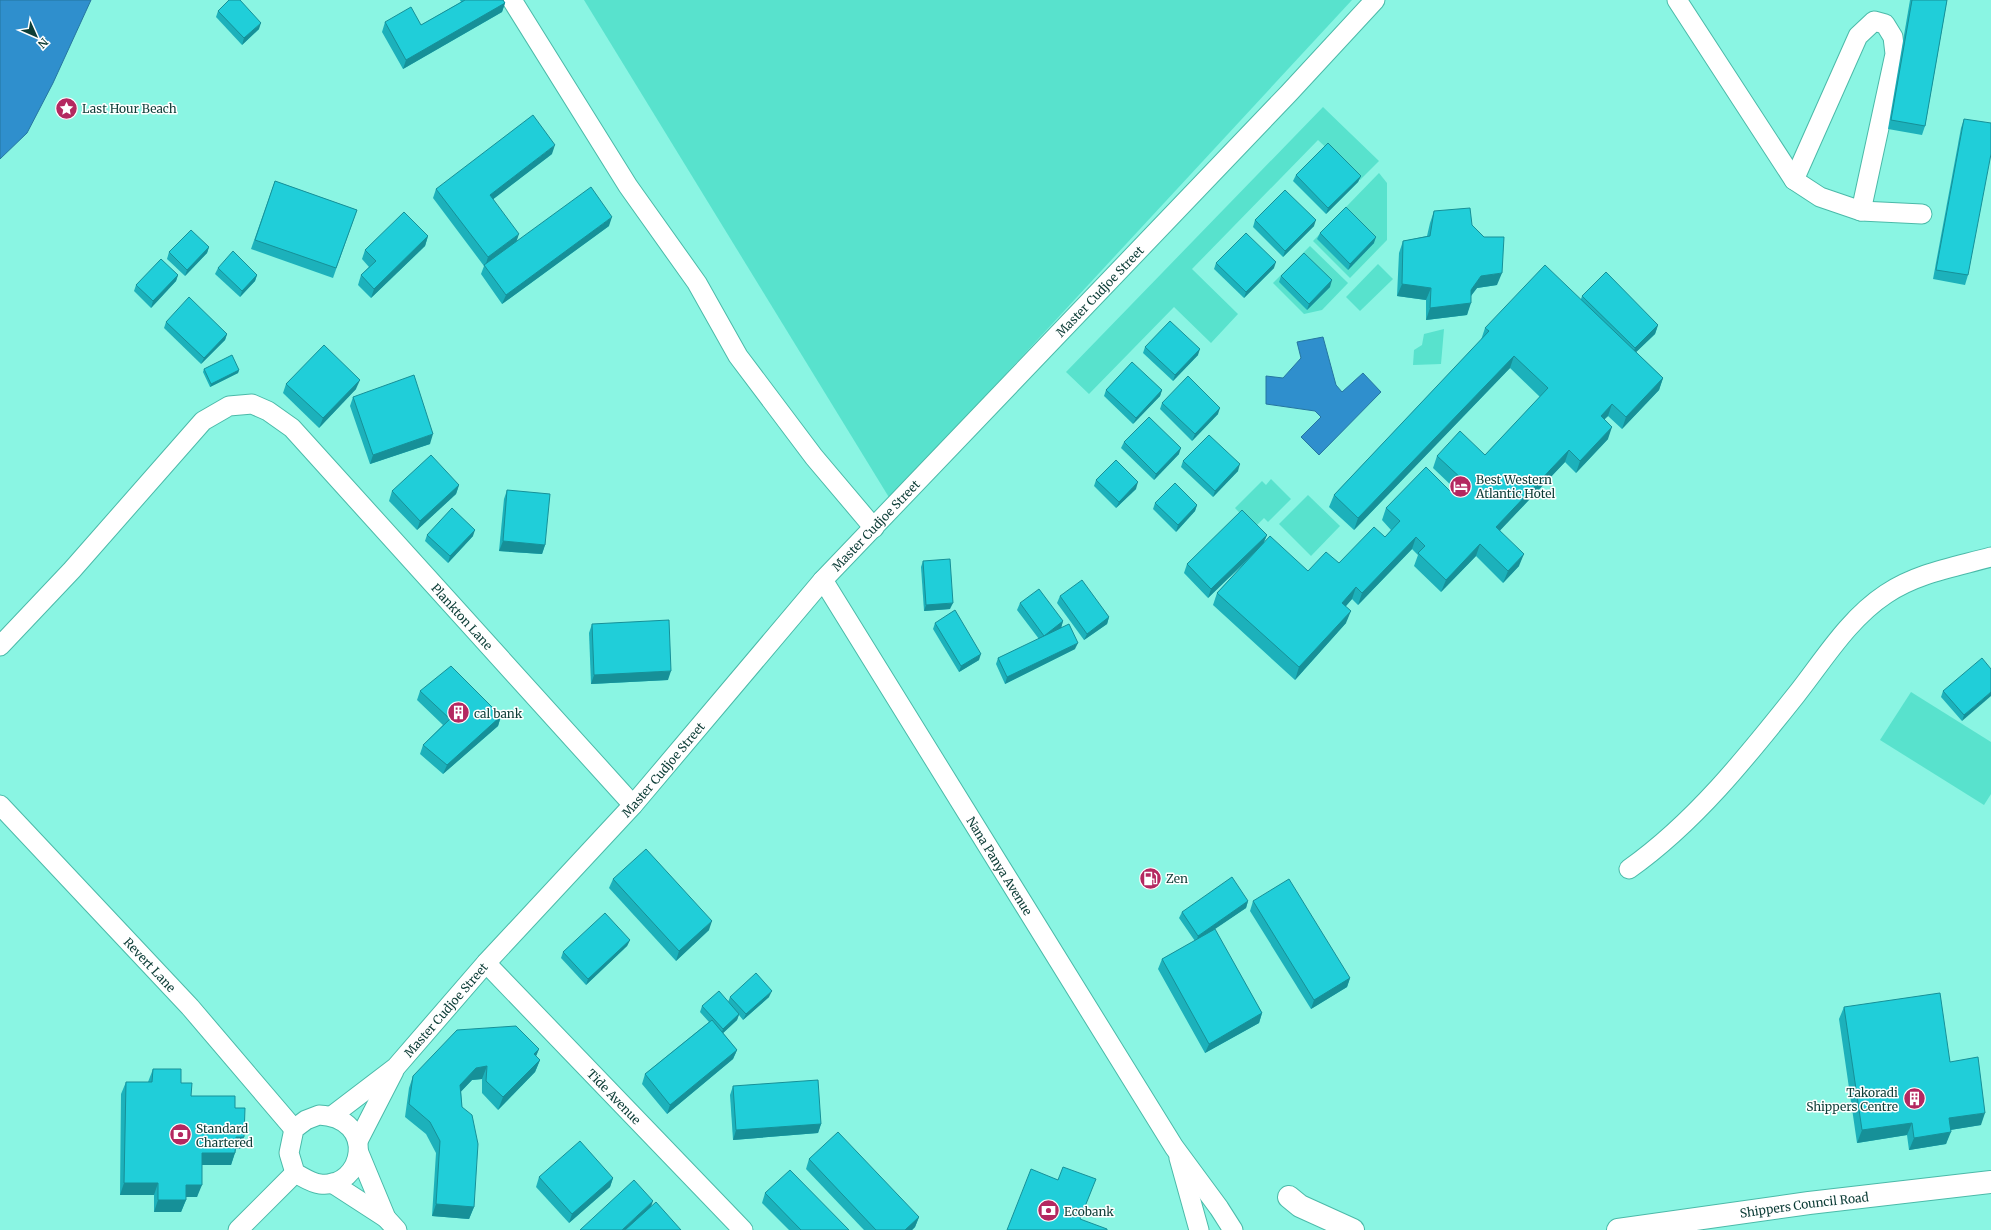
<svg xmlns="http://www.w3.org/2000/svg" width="1991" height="1230" font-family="Merriweather,serif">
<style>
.green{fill:#58e2cd}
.water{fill:#2f8fcd;stroke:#2576a0}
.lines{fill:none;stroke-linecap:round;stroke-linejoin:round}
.minor-casing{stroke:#4bbaa9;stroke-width:21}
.tertiary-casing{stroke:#4bbaa9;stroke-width:24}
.minor{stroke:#fff;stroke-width:19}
.tertiary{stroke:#fff;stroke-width:22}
.wall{fill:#1cb1bb}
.shaded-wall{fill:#169098}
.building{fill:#20ced9;stroke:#169098}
.labels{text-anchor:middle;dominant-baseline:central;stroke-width:3;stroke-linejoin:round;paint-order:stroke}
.poi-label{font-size:12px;fill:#0d3d37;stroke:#fff;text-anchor:start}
.street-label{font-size:12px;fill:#0d3d37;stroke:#fff}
</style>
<rect width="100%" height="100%" fill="#8af5e3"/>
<g class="green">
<path d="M584,0H1352L890,499Z"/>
<path d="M1323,107L1379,161L1360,180L1318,140L1192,269L1238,314L1211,343L1174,307L1089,394L1066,372Z"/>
<path d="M1379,173L1387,183V240L1350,278L1313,241Z"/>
<path d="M1310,246L1348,283L1322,310L1304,314L1273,283Z"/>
<path d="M1378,264L1393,279L1360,311L1346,297Z"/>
<path d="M1444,329L1441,364L1413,365L1414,350L1422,345L1424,334Z"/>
<path d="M1271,479L1291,499L1268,522L1264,518L1254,528L1235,508L1262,481L1266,485Z"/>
<path d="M1308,495L1340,526L1311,556L1279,524Z"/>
<path d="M1911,692L1991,742V794L1984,805L1880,740Z"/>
</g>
<g class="water">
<path d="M0,0H91L53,83L27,133L0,159Z"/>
<path d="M1323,337L1336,385L1342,392L1363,373L1381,392L1319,455L1301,437L1321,417L1315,411L1266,404V376L1283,378L1301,358L1297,342Z"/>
</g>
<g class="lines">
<defs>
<g id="minor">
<path d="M512,0L628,186L697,283L738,356L814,457L874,528"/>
<path d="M1677,0L1794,180L1820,197L1861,211L1922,214"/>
<path d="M1794,180L1858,36L1874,21L1885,24L1893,37L1895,54L1861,211"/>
<path id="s1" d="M823,580L1174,1147L1219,1208L1233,1230"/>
<path id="s2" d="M0,646L72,570L203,421L229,406L252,404L268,411L292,428L633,805"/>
<path id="s3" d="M0,805L190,1007L294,1129"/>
<path d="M1629,869C1694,823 1746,758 1796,695C1823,661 1848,619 1886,594C1917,573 1955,567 1991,557"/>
<path id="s4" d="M486,963L743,1230"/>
<path d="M319,1115C378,1118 364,1189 320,1184C311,1183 303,1177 295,1173L289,1153L294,1129L306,1120Z"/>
<path id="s5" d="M333,1115L396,1067L486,963L633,805L823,580L1289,93L1375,0"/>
<path d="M358,1141L394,1071"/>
<path d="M359,1153L386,1218L397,1230"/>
<path d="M1179,1158L1199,1230"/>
<path d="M332,1183L386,1218"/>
<path d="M238,1230L295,1173"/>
</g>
<g id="tertiary">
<path d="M1289,1197L1300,1206L1353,1230"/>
<path id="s6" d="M1618,1230L1809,1203L1991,1182"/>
</g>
</defs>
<use href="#minor" class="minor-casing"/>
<use href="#tertiary" class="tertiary-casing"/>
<use href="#minor" class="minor"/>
<use href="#tertiary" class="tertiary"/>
</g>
<g class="wall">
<path d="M460,0H503L505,3L502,12L403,69L382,32L385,22L421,25L461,2Z"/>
<path d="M1910,0H1947L1925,126L1922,135L1888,129Z"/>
<path d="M218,11L259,29L242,45L216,17Z"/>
<path d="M1964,119L1968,275L1965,285L1933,279L1961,128Z"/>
<path d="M552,154L493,199L516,242L609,226L502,304L481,274L484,266L433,198L436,189Z"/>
<path d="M1296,175L1361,176L1358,182L1326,214L1293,181Z"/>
<path d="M275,181L357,210L333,278L251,249Z"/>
<path d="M1434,211L1472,225L1497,285L1477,288L1471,296L1467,315L1426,320V300L1397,296L1399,253L1403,241L1427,236L1430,223Z"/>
<path d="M1255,220L1314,226L1283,257L1253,227Z"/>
<path d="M1320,233L1374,243L1348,270L1317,239Z"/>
<path d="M428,236L425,246L371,298L358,285L361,275L369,267L362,259L365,250Z"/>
<path d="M209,247L207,253L185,276L167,259L169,252Z"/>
<path d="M1216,263L1274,268L1244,298L1214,269Z"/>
<path d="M218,268L257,275L255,281L240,297L215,274Z"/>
<path d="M178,275L176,281L151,308L134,291L136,285Z"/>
<path d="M1281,276L1330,287L1307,310L1279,282Z"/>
<path d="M1582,296L1658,325L1655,334L1636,352L1663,378L1659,390L1622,429L1608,416L1604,419L1608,439L1576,473L1565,462L1500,530L1519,566L1503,583L1476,556L1441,592L1414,566L1418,555L1412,549L1358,605L1352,599L1346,606V623L1295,680L1213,605L1217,593L1252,556L1208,598L1184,573L1187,564L1267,535L1264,542L1308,571L1339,563L1385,537L1391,530L1382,520L1386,508L1450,491L1454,488L1433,468L1437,456L1485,455L1540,397L1510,368L1354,530L1329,507L1334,495L1481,340L1485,328L1581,299Z"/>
<path d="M166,322L227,334L225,340L201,364L164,328Z"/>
<path d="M1145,347L1198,355L1173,381L1143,353Z"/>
<path d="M204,369L239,370L238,373L210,387L203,372Z"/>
<path d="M286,384L356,389L319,428L283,393Z"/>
<path d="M1106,390H1162L1160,396L1133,424L1104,396Z"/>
<path d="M353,397L430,444L370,464L350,406Z"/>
<path d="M1162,403L1218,414L1192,441L1160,409Z"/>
<path d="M1124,442L1179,454L1154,480L1121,448Z"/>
<path d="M1183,461L1238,471L1213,497L1181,467Z"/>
<path d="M1096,480L1136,489L1116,508L1094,486Z"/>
<path d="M459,485L456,494L417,530L389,501L392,491Z"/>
<path d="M507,490L545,545L542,554L499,551L504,499Z"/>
<path d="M1155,503L1197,505L1195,511L1176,532L1153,509Z"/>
<path d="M427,535L473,536L448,563L425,541Z"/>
<path d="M923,561L950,609L924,611L921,567Z"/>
<path d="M1060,596L1109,617L1107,624L1084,640L1057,603Z"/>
<path d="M1020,603L1063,621L1061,628L1058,629L1075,649L1005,684L996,664L998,658L1039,639L1017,610Z"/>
<path d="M935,623L979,660L959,672L933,629Z"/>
<path d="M592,624L668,680L591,684L589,633Z"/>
<path d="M1991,669L1962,721L1941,697L1943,691Z"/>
<path d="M420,691L501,716L498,726L443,774L420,754L423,745L443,725L417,700Z"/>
<path d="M613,879L709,930L676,961L609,888Z"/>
<path d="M1248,901L1246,908L1214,929L1262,1013L1259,1023L1205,1053L1158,969L1162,959L1195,941L1179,918L1182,912Z"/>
<path d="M1253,901L1350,978L1347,987L1311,1009L1250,911Z"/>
<path d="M630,940L627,946L586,985L561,958L563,952Z"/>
<path d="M730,997H769L743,1020L739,1015L737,1020L723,1033L737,1050L733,1059L667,1114L642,1084L645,1074L709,1022L700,1012L702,1006L728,1002Z"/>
<path d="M1844,1007L1950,1062L1981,1125L1950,1130L1946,1144L1909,1150L1907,1135L1857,1143L1839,1019Z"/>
<path d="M539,1049L536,1056L540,1060L535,1072L498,1110L482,1093V1079L472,1080L461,1091L462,1107L474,1207L469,1219L432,1216L436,1153L426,1134L405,1117L409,1088L413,1076Z"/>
<path d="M153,1069L181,1083L191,1096L235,1108L240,1149H236L231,1165H202L197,1197H186V1200L181,1212H154V1195H120L121,1094L126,1082H148Z"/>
<path d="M733,1086L821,1124L818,1133L733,1140L730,1095Z"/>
<path d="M809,1159L919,1217L915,1227L912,1230H864L806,1169Z"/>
<path d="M539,1177L613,1178L610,1187L569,1223L536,1187Z"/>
<path d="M765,1193L849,1230H789L762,1203Z"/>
</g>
<g class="shaded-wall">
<path d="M505,3L502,12L403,69L406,60Z"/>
<path d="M261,23L259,29L242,45L244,38Z"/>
<path d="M555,145L552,154L487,204L490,195Z"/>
<path d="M1361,176L1358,182L1326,214L1328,208Z"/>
<path d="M612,217L609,226L502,304L506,295Z"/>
<path d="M1316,220L1314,226L1283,257L1285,251Z"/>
<path d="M519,234L516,243L485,267L488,257Z"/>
<path d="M428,236L425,246L371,298L374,289Z"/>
<path d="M1376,237L1374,243L1348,270L1350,264Z"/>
<path d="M209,247L207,253L185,276L187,270Z"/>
<path d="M1276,262L1274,268L1244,298L1246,292Z"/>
<path d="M1502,273L1497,285L1477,288L1466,302L1471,290L1481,276Z"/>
<path d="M178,275L176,281L151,308L153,301Z"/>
<path d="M257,275L255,281L240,297L242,291Z"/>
<path d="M1332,280L1330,287L1307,310L1309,304Z"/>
<path d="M1402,284L1431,288L1426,300L1397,296Z"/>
<path d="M1471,303L1467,315L1426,320L1430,308Z"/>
<path d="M1658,325L1655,334L1631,357L1635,348Z"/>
<path d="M227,334L225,340L201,364L204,358Z"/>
<path d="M1200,349L1198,355L1173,381L1175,375Z"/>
<path d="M1514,356L1510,368L1354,530L1358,518Z"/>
<path d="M239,370L238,373L210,387L211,384Z"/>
<path d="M1663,378L1659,390L1622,429L1626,417Z"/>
<path d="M360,380L356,389L319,428L323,418Z"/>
<path d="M1162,390L1160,396L1133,424L1136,418Z"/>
<path d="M1612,404L1608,416L1596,428L1601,416Z"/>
<path d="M1220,408L1218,414L1192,441L1195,434Z"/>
<path d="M1612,427L1608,439L1576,473L1580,461Z"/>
<path d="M433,434L430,444L370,464L373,455Z"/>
<path d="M1181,448L1179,454L1154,480L1156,474Z"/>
<path d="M1569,450L1565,462L1492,539L1496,527Z"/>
<path d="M1240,464L1238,471L1213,497L1215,491Z"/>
<path d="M1138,482L1136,489L1116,508L1119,502Z"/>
<path d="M459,485L456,494L417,530L420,521Z"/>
<path d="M1197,505L1195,511L1176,532L1178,525Z"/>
<path d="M475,530L473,536L448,563L450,556Z"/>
<path d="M1267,535L1263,544L1208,598L1211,589Z"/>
<path d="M1416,537L1412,549L1358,605L1362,593Z"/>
<path d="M503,541L545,545L542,554L499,551Z"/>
<path d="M1480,544L1476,556L1441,592L1446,580Z"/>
<path d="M1524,554L1519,566L1503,583L1508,571Z"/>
<path d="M1356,587L1352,599L1338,615L1342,603Z"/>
<path d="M953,603L950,609L924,611L926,605Z"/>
<path d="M1351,611L1346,623L1295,680L1299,667Z"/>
<path d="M1109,617L1107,624L1084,640L1087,634Z"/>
<path d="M1063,621L1061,628L1041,642L1044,636Z"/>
<path d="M1078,643L1075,649L1005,684L1007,677Z"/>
<path d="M981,654L979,660L959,672L961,666Z"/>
<path d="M671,671L668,680L591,684L594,675Z"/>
<path d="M1991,692V696L1962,721L1964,715Z"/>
<path d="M501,716L498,726L443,774L447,765Z"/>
<path d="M1248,901L1246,908L1196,942L1198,936Z"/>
<path d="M712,921L709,930L676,961L679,951Z"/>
<path d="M630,940L627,946L586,985L588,979Z"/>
<path d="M1350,978L1347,987L1311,1009L1314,1000Z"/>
<path d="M772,991L769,997L743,1020L746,1014Z"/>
<path d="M1262,1013L1259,1023L1205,1053L1209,1044Z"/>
<path d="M739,1014L737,1020L721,1035L723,1029Z"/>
<path d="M539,1049L534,1061V1054Z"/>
<path d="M737,1050L733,1059L667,1114L670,1105Z"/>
<path d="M540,1060L535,1072L498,1110L503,1097Z"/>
<path d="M487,1066L482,1079L472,1080L456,1097L460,1085L476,1068Z"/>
<path d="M1985,1113L1981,1125L1944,1131L1949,1118Z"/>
<path d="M1912,1123L1907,1135L1857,1143L1862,1130Z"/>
<path d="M821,1124L818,1133L733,1140L736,1130Z"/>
<path d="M1951,1132L1946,1144L1909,1150L1914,1138Z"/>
<path d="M236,1137H244L240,1149H231Z"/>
<path d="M202,1153H235L231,1165H198Z"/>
<path d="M613,1178L610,1187L569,1223L572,1214Z"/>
<path d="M124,1183H158L154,1195H120Z"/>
<path d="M186,1185H202L197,1197H181Z"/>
<path d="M158,1200H186L181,1212H154Z"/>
<path d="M653,1201L650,1210L628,1230H622Z"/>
<path d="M436,1204L474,1207L469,1219L432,1216Z"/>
<path d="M919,1217L915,1227L912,1230H905Z"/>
</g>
<g class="building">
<path d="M229,0H240L261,23L244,38L218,11Z"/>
<path d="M465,0H503L505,3L406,60L385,22L411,7L421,25Z"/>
<path d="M1912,0H1947L1925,126L1891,120Z"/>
<path d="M533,115L555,145L490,195L519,234L488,257L436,189Z"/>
<path d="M1964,119L1991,123V154L1968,275L1936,270Z"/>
<path d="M1328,143L1361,176L1328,208L1296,175Z"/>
<path d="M275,181L357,210L336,268L255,240Z"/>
<path d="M591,187L612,217L506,295L484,265Z"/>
<path d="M1285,190L1316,220L1285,251L1255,220Z"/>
<path d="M1346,207L1376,237L1350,264L1320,233Z"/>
<path d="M1470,208L1472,225L1484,237H1504L1502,273L1481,276L1471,290V303L1430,308L1431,288L1402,284L1403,241L1430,236L1434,211Z"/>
<path d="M404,212L428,236L374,289L361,275L376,261L365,250Z"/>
<path d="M191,230L209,247L187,270L169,252Z"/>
<path d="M1246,233L1276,262L1246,292L1216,263Z"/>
<path d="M233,251L257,275L242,291L218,268Z"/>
<path d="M1304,253L1332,280L1309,304L1281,276Z"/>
<path d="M161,259L178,275L153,301L136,285Z"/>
<path d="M1545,265L1663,378L1626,417L1612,404L1601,416L1612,427L1580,461L1569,450L1496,527L1524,554L1508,571L1480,544L1446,580L1418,553L1425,546L1416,537L1362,593L1356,587L1342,603L1351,611L1299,667L1217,593L1270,536L1308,571L1326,552L1339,563L1374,527L1385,537L1400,521L1386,508L1426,467L1450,491L1462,479L1437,456L1460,431L1485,455L1548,388L1514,356L1358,518L1334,495L1489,331L1485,328Z"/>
<path d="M1606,272L1658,325L1635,348L1582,296Z"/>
<path d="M189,297L227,334L204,358L166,322Z"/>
<path d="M1170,321L1200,349L1175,375L1145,347Z"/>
<path d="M324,345L360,380L323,418L286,384Z"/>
<path d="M232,355L239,370L211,384L204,369Z"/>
<path d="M1132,362L1162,390L1136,418L1106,390Z"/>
<path d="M414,375L433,434L373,455L353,397Z"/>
<path d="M1188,376L1220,408L1195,434L1162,403Z"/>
<path d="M1149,417L1181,448L1156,474L1124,442Z"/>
<path d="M1209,435L1240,464L1215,491L1183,461Z"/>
<path d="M431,455L459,485L420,521L392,491Z"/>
<path d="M1116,460L1138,482L1119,502L1096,480Z"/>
<path d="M1175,483L1197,505L1178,525L1155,503Z"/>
<path d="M507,490L550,494L545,545L503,541Z"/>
<path d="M452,508L475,530L450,556L427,535Z"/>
<path d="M1242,510L1267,535L1211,589L1187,564Z"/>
<path d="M950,559L953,603L926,605L923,561Z"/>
<path d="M1082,580L1109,617L1087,634L1060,596Z"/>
<path d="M1039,589L1063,621L1044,636L1020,603Z"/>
<path d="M955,610L981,654L961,666L935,623Z"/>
<path d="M669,620L671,671L594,675L592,624Z"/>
<path d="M1069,624L1078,643L1007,677L998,658Z"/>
<path d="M1982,658L1991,669V692L1964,715L1943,691Z"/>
<path d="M451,666L501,716L447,765L423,745L450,719L420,691Z"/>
<path d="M646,849L712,921L679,951L613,879Z"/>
<path d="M1232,877L1248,901L1198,936L1182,912Z"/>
<path d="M1289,879L1350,978L1314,1000L1253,901Z"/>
<path d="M605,913L630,940L588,979L563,952Z"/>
<path d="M1215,929L1262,1013L1209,1044L1162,959Z"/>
<path d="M756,973L772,991L746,1014L730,997Z"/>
<path d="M719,991L739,1014L723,1029L702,1006Z"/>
<path d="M1940,993L1950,1062L1978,1057L1985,1113L1949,1118L1951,1132L1914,1138L1912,1123L1862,1130L1844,1007Z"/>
<path d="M712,1020L737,1050L670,1105L645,1074Z"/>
<path d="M516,1026L539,1049L534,1054L540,1060L503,1097L486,1081L487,1066L476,1068L460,1085L462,1107L472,1115L478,1144L474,1207L436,1204L440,1141L430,1122L409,1104L413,1076L457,1030Z"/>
<path d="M153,1069H181V1083H192L191,1096H235V1108H245L244,1137H236L235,1153H202V1185H186V1200H158V1183H124L126,1082H152Z"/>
<path d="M818,1080L821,1124L736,1130L733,1086Z"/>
<path d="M838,1132L919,1217L905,1230H876L809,1159Z"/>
<path d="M580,1141L613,1178L572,1214L539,1177Z"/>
<path d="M1063,1167L1096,1179L1080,1219L1107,1229V1230H1007L1031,1169L1058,1180Z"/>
<path d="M790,1170L849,1230H801L765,1193Z"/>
<path d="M634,1180L653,1201L622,1230H580Z"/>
<path d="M656,1202L681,1230H625Z"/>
</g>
<defs>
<symbol id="sight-disc" viewBox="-11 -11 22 22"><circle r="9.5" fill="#b42860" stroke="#fff"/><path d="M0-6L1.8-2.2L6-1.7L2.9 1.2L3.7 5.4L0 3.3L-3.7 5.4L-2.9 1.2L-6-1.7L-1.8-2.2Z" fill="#fff"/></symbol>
<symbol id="hotel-disc" viewBox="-11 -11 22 22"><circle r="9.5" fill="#b42860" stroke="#fff"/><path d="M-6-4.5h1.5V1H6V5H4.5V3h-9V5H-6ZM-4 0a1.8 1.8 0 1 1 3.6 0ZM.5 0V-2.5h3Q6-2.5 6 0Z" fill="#fff"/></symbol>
<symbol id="building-disc" viewBox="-11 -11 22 22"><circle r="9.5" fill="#b42860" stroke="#fff"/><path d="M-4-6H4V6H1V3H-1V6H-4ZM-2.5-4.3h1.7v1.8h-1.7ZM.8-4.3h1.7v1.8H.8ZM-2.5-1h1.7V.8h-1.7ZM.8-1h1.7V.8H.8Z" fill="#fff"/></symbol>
<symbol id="fuel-disc" viewBox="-11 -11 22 22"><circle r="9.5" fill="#b42860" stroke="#fff"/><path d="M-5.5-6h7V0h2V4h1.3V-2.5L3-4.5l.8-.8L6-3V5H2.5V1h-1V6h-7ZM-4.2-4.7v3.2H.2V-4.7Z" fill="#fff"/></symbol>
<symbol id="bank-disc" viewBox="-11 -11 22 22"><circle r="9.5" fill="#b42860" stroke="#fff"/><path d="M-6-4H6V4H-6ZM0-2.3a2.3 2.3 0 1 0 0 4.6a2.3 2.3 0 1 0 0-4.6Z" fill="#fff"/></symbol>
</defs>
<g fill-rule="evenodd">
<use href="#sight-disc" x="54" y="96" width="25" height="25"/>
<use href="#hotel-disc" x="1448" y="474" width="25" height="25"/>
<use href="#building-disc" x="446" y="700" width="25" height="25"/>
<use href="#fuel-disc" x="1138" y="866" width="25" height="25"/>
<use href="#building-disc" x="1902" y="1086" width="25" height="25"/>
<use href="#bank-disc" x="168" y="1122" width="25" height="25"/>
<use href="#bank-disc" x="1036" y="1198" width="25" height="25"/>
</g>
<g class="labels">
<g class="poi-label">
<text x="82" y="108">Last Hour Beach</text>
<text x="1476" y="479">Best Western<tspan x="1476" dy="14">Atlantic Hotel</tspan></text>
<text x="474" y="713">cal bank</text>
<text x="1166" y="878">Zen</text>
<text x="1898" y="1092" text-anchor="end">Takoradi<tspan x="1898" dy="14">Shippers Centre</tspan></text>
<text x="196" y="1128">Standard<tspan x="196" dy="14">Chartered</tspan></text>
<text x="1064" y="1211">Ecobank</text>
</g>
<g class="street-label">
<text stroke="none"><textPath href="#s5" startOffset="1127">Master Cudjoe Street</textPath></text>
<text stroke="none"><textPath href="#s5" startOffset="803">Master Cudjoe Street</textPath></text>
<text stroke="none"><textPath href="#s2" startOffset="657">Plankton Lane</textPath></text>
<text stroke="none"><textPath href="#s5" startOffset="479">Master Cudjoe Street</textPath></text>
<text stroke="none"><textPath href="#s1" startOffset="336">Nana Panya Avenue</textPath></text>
<text stroke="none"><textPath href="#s3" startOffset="219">Revert Lane</textPath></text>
<text stroke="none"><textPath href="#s5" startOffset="155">Master Cudjoe Street</textPath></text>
<text stroke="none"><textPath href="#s4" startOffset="185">Tide Avenue</textPath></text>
<text stroke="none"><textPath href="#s6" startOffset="188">Shippers Council Road</textPath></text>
</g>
</g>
<g transform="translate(36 36) rotate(135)" stroke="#ffffff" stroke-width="3" paint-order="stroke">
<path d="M0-3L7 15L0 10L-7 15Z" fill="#0d3d37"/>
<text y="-6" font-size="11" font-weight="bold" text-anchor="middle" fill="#0d3d37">N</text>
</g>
</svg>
